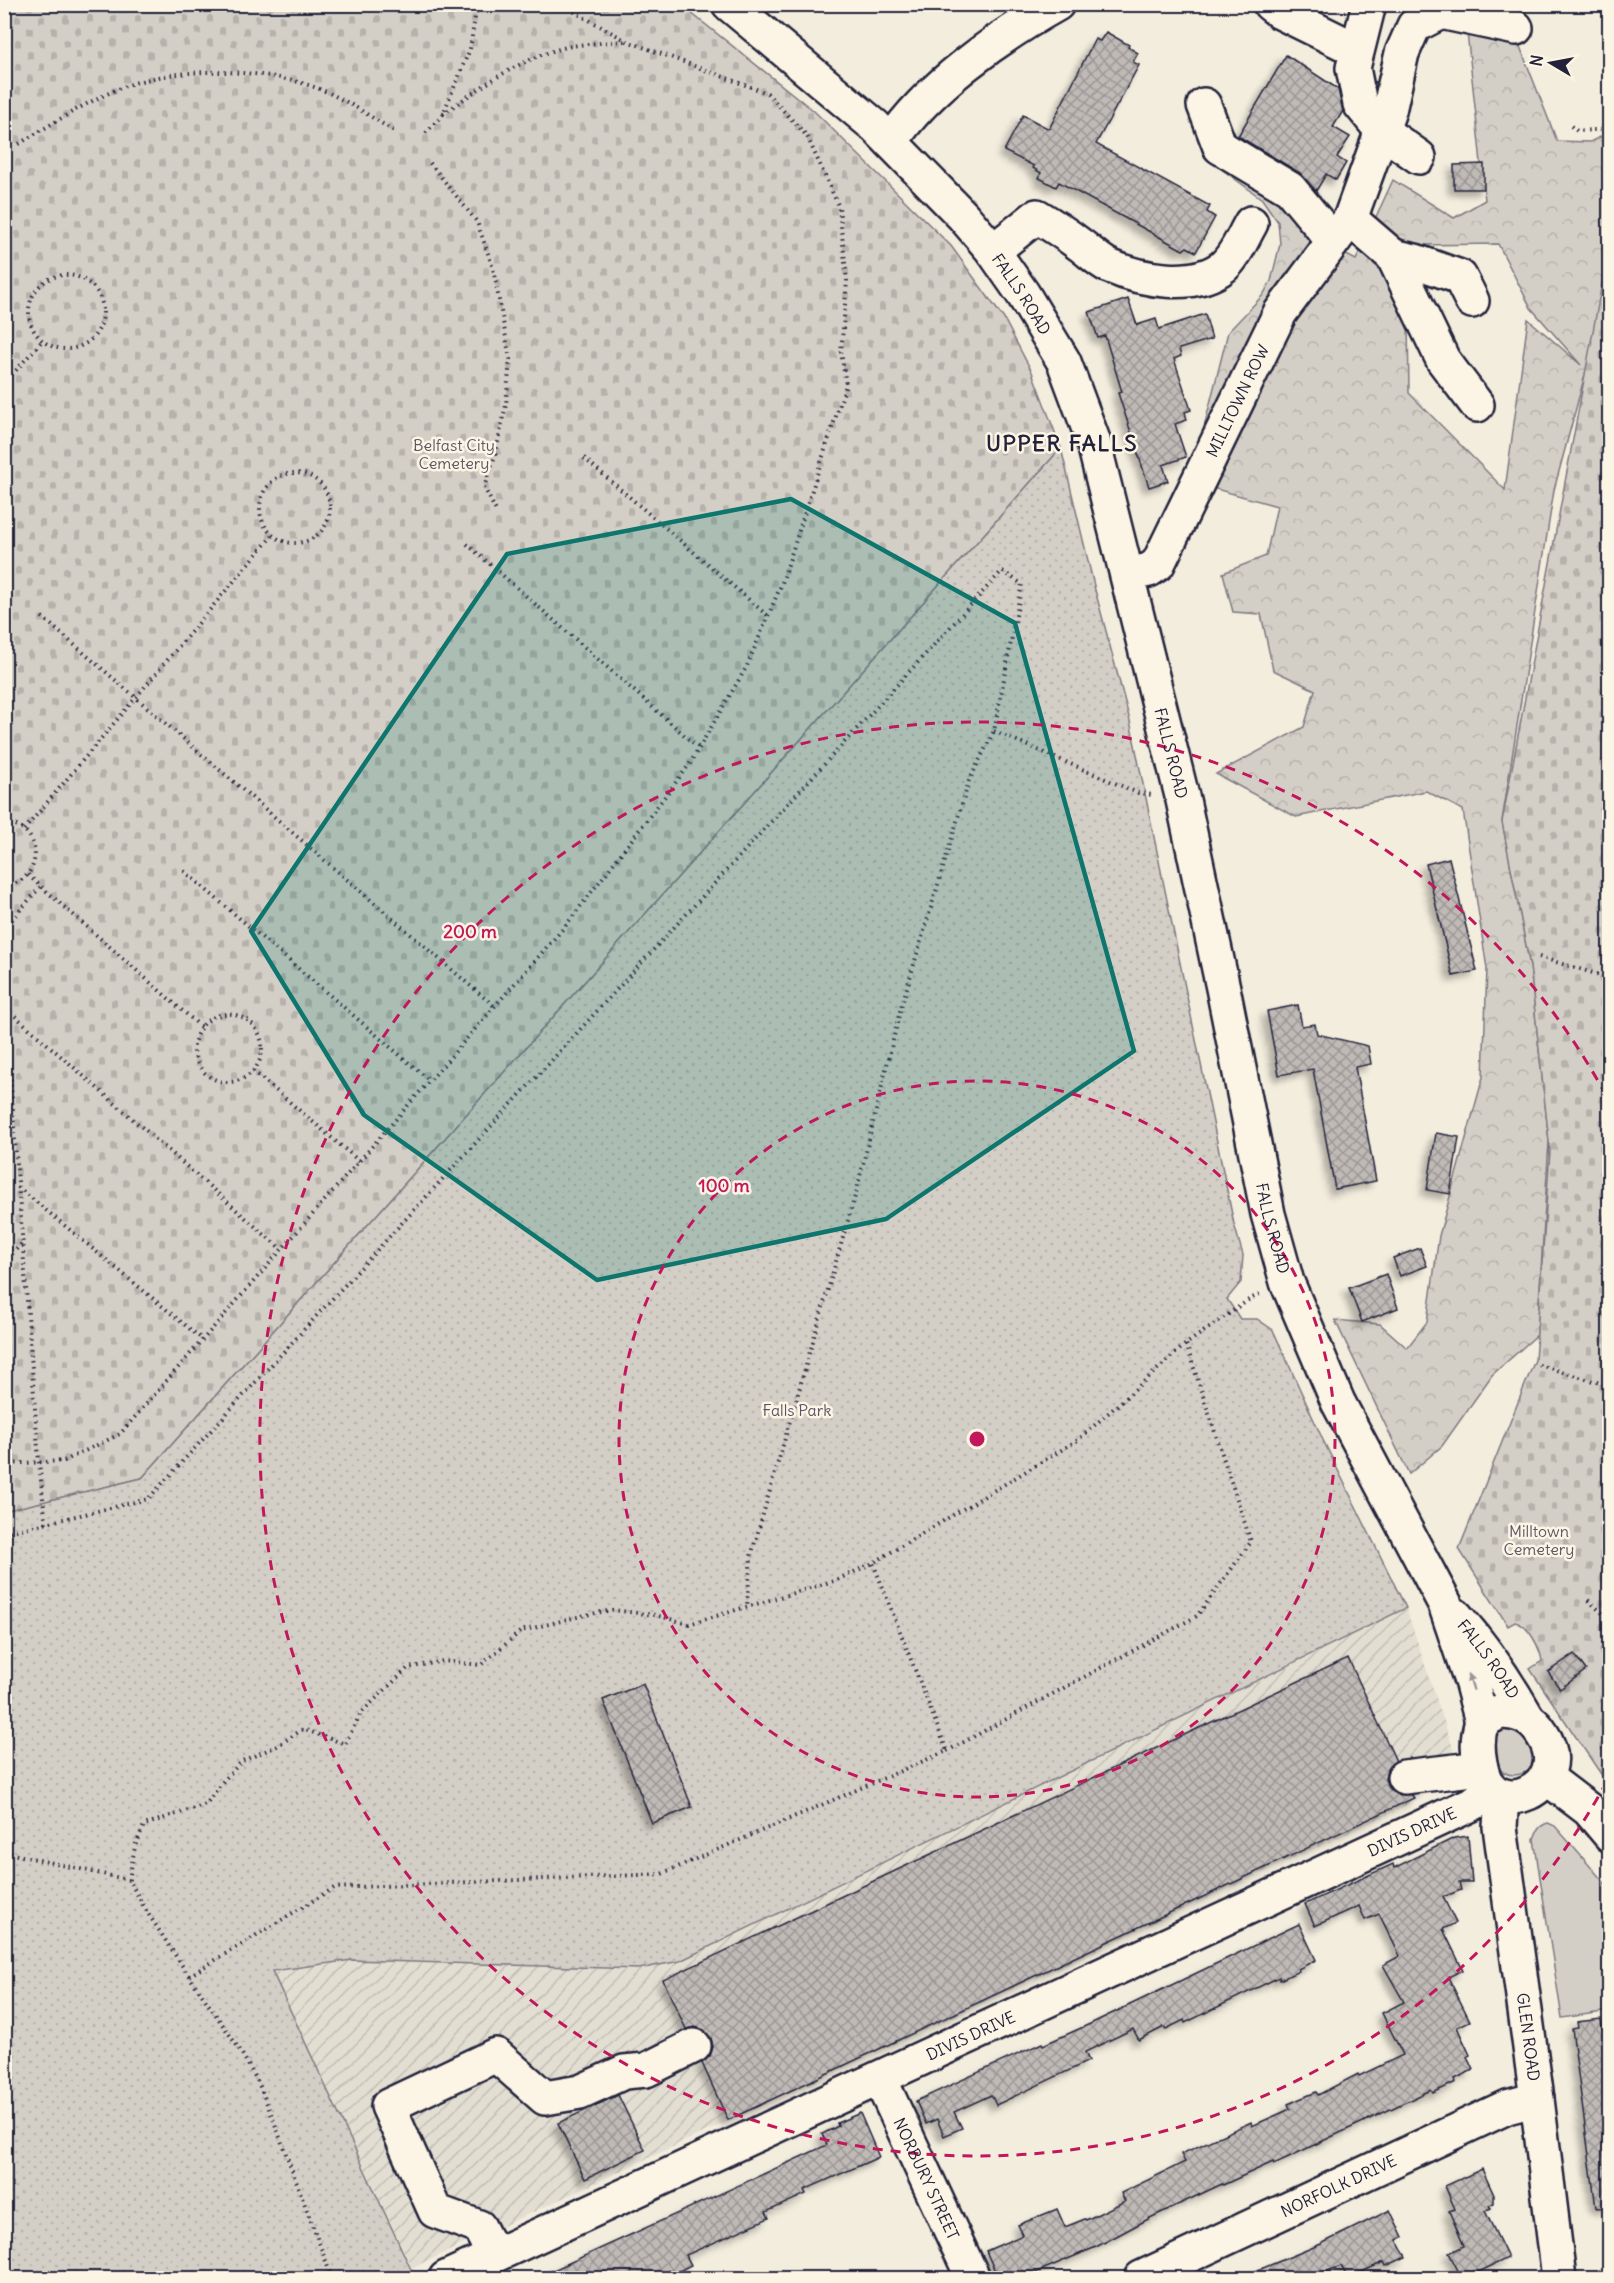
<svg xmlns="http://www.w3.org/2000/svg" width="1614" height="2283" font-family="Delius,sans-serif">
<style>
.industrial{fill:url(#industrial-furrows)}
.grass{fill:#d4cfc6;stroke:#7b7880;stroke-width:1.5}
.forest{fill:url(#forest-crowns);stroke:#7b7880;stroke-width:1.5;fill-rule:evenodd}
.cemetery{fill:url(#cemetery-stones);stroke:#7b7880;stroke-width:1.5}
.park{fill:url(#park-dots);stroke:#7b7880;stroke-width:1.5}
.building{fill:url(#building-cross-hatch);stroke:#22223b;stroke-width:1.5;filter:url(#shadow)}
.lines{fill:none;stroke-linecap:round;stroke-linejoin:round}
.minor-casing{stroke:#22223b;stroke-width:38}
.major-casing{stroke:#22223b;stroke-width:38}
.path{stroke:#22223b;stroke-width:4;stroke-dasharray:1.5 4.5;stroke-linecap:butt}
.minor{stroke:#fcf5e5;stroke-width:33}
.major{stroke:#fcf5e5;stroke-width:33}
.oneway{fill:#9a9698}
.marked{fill:#0f766e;fill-opacity:0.2;stroke:#0f766e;stroke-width:4.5;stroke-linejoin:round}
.ring{fill:none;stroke:#c2185b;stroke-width:3;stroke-dasharray:10 8}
.labels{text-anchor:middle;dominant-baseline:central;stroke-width:5;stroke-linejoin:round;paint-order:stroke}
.street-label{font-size:16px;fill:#22223b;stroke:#fcf5e5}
.park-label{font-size:16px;fill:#575665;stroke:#fcf5e5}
.district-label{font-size:22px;font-weight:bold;letter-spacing:1.5px;fill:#22223b;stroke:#fcf5e5}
.centre{fill:#c2185b;stroke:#fcf5e5;stroke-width:3}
.ring-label{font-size:18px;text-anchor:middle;font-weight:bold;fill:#c2185b;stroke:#fcf5e5;stroke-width:5;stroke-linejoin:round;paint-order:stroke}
</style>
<defs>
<pattern id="industrial-furrows" width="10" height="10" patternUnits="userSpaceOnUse" patternTransform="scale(1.5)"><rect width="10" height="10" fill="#e3ded2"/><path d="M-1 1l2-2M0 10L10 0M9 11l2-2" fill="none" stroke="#c2beb5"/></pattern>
<pattern id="forest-crowns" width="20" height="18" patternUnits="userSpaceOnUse" patternTransform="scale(1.5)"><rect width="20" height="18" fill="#d4cfc6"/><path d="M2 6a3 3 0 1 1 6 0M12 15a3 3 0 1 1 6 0" fill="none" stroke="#b6b1ab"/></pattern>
<pattern id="cemetery-stones" width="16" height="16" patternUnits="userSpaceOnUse" patternTransform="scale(1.5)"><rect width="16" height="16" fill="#d4cfc6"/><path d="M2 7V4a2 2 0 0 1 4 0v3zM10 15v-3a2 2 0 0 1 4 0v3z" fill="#b6b1ab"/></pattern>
<pattern id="park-dots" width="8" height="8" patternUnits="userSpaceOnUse" patternTransform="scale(1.5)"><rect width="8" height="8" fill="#d4cfc6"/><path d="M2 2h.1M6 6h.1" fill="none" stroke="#b6b1ab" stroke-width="1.8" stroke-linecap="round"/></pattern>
<pattern id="building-cross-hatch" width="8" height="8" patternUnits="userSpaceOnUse" patternTransform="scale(1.5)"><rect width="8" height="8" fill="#bfbab6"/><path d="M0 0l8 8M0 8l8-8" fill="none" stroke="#9b9795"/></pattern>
<filter id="shadow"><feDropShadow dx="-5.5" dy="5.5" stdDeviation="3" flood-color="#0004"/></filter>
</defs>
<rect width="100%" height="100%" fill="#f3edde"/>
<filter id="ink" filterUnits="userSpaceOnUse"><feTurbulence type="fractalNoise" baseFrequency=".0167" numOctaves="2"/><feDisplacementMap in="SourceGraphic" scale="12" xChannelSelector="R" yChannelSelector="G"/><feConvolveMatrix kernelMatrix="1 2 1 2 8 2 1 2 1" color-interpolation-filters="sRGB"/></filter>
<g filter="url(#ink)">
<path class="industrial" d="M1406,1608L1458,1763L1419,1800L412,2268L272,1971L352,1960L639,1969L680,1961Z"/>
<g class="grass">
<path d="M1511,1723L1536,1750L1535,1766C1513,1785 1489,1772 1492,1743C1493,1738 1495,1733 1496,1729Z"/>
<path d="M1548,1823L1555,1826L1609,1888V2011L1562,2018L1534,1839C1537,1830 1539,1826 1548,1823Z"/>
</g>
<path class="forest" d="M1467,5H1513L1519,44L1557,141L1590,142L1610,132L1609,271L1586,371L1554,490L1502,821L1530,966L1549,1141L1537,1335L1492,1375L1442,1446L1409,1474L1335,1320L1380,1324L1407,1348L1427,1322L1439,1236L1483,1077L1487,969L1463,810L1426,791L1296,817L1216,774L1304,727L1315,690L1273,670L1261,614L1233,612L1223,573L1266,556L1277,506L1212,488L1199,447L1228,332L1263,295L1271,281L1280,244L1278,222L1262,199L1212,162L1229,163L1253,178L1329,246L1356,260L1393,180L1454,218L1485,200L1467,32ZM1498,244L1531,308L1581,365L1528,319L1505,490L1409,393L1408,319L1415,245Z"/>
<g class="cemetery">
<path d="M4,5H681L814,111L951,246L1004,319L1032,372L1061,448L142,1478L5,1511Z"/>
<path d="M1609,245V1786L1530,1669L1542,1661C1540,1648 1529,1625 1515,1622L1508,1626L1459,1549L1535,1360L1550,1151L1530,966L1502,822Z"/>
</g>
<path class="park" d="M1061,448L1095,590L1130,721L1234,1224L1243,1255L1241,1282L1227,1299L1240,1319H1257L1273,1330L1323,1440L1406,1608L680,1961L639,1969L352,1960L272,1971L415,2278H5L4,1511L142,1478Z"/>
<g class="building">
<path d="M1106,32L1129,45L1128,47L1138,53L1133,62L1139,65L1096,144L1210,206L1207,212L1215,217L1196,252L1187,247L1183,250L1059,182L1056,187L1039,178L1041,173L1033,168L1034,166L1004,151L1023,115L1049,129L1095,39L1100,41Z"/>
<path d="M1286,55L1338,89L1343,111L1333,127L1350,137L1337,157L1346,163L1336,180L1326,174L1316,191L1300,173L1238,136Z"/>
<path d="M1484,164V189H1454V165Z"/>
<path d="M1128,299L1137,325L1156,319L1159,329L1205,314L1212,339L1179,349L1181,356L1174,359L1191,410L1185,412L1187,420L1175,424L1186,457L1163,465L1168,481L1149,487L1118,393L1122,392L1105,336L1098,338L1089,312Z"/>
<path d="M1449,858L1477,971L1453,976L1426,864Z"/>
<path d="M1298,1005L1302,1026L1315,1024L1317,1034L1368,1046L1371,1064L1355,1067L1376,1181L1335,1189L1313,1069L1279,1075L1267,1011Z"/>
<path d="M1436,1133L1459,1137L1450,1194L1427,1190Z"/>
<path d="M1420,1248L1427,1266L1400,1276L1393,1258Z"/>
<path d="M1386,1274L1398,1308L1362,1322L1349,1288Z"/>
<path d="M1574,1654L1586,1670L1560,1689L1548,1672Z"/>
<path d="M1348,1658L1396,1761L1387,1770L1385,1779L1389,1788L1397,1794L1412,1795L1414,1798L728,2120L702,2063L710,2056L713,2047L711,2038L704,2030L695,2027L686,2029L663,1980Z"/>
<path d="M643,1684L692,1807L652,1823L603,1700Z"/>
<path d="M1468,1836L1472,1882H1459L1461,1890L1443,1897L1456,1923L1443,1929L1463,1970L1448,1977L1470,2021L1457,2027L1470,2055L1467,2057L1473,2070L1455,2079L1456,2082L1433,2093L1431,2090L1274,2164L1273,2162L1223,2185L1222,2184L1152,2217L1096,2247L1023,2278H998L986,2251L1023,2235L1018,2225L1057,2209L1065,2227L1085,2219L1086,2220L1125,2201L1121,2193L1185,2162L1181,2154L1251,2122L1252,2126L1290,2109L1288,2104L1316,2092L1318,2095L1358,2074L1359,2076L1403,2055L1382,2013L1404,2002L1383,1965L1400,1956L1379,1914L1365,1920L1359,1906L1315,1926L1305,1904L1393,1864L1394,1868L1454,1838Z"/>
<path d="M1299,1924L1316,1960L1298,1969L1299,1971L1280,1980L1279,1977L1185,2023L1184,2020L1166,2029L1164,2027L1139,2040L1133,2029L1085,2052L1089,2061L996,2105L991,2095L954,2112L962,2128L944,2136L937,2119L926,2124L916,2101L1042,2043L1043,2045L1090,2024Z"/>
<path d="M1601,2019L1604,2037H1610V2207L1596,2208L1572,2029L1578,2028L1577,2022Z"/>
<path d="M618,2095L645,2150L585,2179L558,2123Z"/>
<path d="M860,2113L879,2157L804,2190L806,2194L766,2212L769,2218L686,2255L691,2265L673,2274L671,2270L652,2278H536L827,2145L822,2134L838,2126L837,2123Z"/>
<path d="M1482,2169L1494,2195V2203L1489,2205L1491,2208L1485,2211L1508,2258L1466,2278H1462L1449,2253L1464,2246L1449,2211L1455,2209L1445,2186Z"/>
<path d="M1390,2210L1403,2237L1397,2240L1406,2257L1386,2266L1384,2262L1348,2278L1341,2266L1310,2278H1239L1321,2244Z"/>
</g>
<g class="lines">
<defs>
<g id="minor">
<path d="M1270,4L1280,12L1357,50"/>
<path d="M1369,4L1353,68L1360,104L1382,131L1419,157"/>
<path d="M1441,12L1516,28"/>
<path d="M1204,105L1220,147L1290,189L1333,241"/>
<path d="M891,142C927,87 1000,36 1057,4"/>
<path d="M1350,219L1393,256L1443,360L1477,405"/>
<path d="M993,251L1037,216C1052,225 1066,234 1079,244C1089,251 1099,261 1109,266C1141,280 1195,290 1224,266C1236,255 1243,237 1251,223"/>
<path d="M1393,256L1415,261L1460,277L1472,301"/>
<path id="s1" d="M1128,575L1149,570L1158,564L1280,313L1350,219L1389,111L1402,53L1414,26L1441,12L1443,4"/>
<path d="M1404,1777L1481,1768"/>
<path id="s2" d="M880,2079L973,2278"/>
<path d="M494,2256L479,2227L435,2211L388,2106L496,2055L545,2098L580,2092L624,2072L646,2070L694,2046"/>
<path id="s3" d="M446,2278L1474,1803L1491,1790"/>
<path id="s4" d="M1141,2278L1507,2107L1537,2099"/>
</g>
<g id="major">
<path id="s5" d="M729,4L875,126L963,216L993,251L1023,294L1064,362L1093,440L1183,800L1223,988L1268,1214L1287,1282L1338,1402L1445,1604L1472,1684L1482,1722"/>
<path id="s6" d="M1456,1616C1484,1647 1506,1680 1527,1717"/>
<path d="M1499,1712C1519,1712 1532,1718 1542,1734C1578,1787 1489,1829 1480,1763C1477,1748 1477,1736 1482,1722Z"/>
<path d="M1547,1778L1589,1810L1610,1835"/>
<path id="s7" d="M1502,1796L1500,1827L1537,2099L1559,2278"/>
</g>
</defs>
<use href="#minor" class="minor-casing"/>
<use href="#major" class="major-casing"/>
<g class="path">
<path d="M443,114C479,88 515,62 559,49C580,43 605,43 627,41"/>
<path d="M1571,126L1577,131L1610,129"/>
<path d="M426,133L443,114L470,49L477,4"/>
<path d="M19,144C53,123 86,102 123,87C173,67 254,68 305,84C337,93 366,114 394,131"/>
<path d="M430,163L477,222L493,268L510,359L506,405L495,456L484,487L497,513"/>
<circle cx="66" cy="312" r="37"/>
<path d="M4,384L42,341"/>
<path d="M584,458L768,616"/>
<circle cx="295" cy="508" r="35"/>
<path d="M467,544L699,748"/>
<path d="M42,617L494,1006"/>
<path d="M994,731L1138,793L1152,795"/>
<path d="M4,823C44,824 46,882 4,886"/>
<path d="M24,830L272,536"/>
<path d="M184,871L429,1080"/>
<path d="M28,875L201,1027"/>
<path d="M4,929L41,886"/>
<path d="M1539,957L1610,978"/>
<path d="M5,1007L39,1462L46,1525"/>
<path d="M6,1008L281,1249"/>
<circle cx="228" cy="1048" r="34"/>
<path d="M253,1071L359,1161"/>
<path d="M18,1187L202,1339"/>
<path d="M4,1263L22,1243"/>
<path d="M1539,1365L1610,1386"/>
<path d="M4,1464L64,1461L120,1434L567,924L689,765L747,666L782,583L846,385L841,352L847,281L839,207L807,136L767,93L627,41L560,4"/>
<path d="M4,1533L148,1499L1002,571L1022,584L994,731L969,781L900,1011L857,1189L751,1556L747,1606"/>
<path d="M1588,1600L1610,1620"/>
<path d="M947,1751L1197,1616L1251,1542L1186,1344"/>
<path d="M4,1852L129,1880L147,1912L189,1976L238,2047L258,2082L272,2116L332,2278"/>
<path d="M129,1880L135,1846L144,1825L206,1804L224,1780L242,1761L277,1746L303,1729L345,1744L361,1713L408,1668L443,1661L481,1665L521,1631L585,1615L612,1610L655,1615L689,1624L837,1580L873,1563L1078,1440L1186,1344L1250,1299L1263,1293"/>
<path d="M189,1976L334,1888L661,1874L947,1751L873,1563"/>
</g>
<use href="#minor" class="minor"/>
<use href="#major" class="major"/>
</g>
<defs><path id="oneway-solid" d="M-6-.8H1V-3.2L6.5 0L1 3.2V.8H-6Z" transform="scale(1.5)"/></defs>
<use class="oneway" href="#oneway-solid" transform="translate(1471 1682) rotate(-107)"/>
</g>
<path class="marked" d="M791,499L1015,623L1134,1051L886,1219L597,1280L364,1115L251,931L507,554Z"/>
<g class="ring">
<circle cx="977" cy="1439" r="358"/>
<path d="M1607 1781A717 717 0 1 1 1607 1097"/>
</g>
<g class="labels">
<g class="street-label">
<text stroke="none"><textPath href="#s5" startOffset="414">FALLS ROAD</textPath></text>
<text stroke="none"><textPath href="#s1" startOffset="214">MILLTOWN ROW</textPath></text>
<text stroke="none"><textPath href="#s5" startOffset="900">FALLS ROAD</textPath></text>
<text stroke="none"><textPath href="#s5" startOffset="1386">FALLS ROAD</textPath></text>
<text stroke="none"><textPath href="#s6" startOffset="54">FALLS ROAD</textPath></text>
<text stroke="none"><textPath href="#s3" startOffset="1064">DIVIS DRIVE</textPath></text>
<text stroke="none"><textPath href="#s3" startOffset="578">DIVIS DRIVE</textPath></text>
<text stroke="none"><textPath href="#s7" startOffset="243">GLEN ROAD</textPath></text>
<text stroke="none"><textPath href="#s2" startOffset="110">NORBURY STREET</textPath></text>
<text stroke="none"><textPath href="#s4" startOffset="218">NORFOLK DRIVE</textPath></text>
</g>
<g class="park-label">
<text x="454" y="445">Belfast City<tspan x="454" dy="18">Cemetery</tspan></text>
<text x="797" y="1410">Falls Park</text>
<text x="1539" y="1531">Milltown<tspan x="1539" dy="18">Cemetery</tspan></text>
</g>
<g class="district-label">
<text x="1062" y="443">UPPER FALLS</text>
</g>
</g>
<circle cx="977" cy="1439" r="9" class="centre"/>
<g class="ring-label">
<text x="470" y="938">200 m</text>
<text x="724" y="1192">100 m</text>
</g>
<rect width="1614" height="2283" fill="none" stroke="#fcf5e5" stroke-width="24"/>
<rect x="12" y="12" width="1590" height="2259" fill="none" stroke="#22223b" stroke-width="2" filter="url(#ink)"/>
<g transform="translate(1551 63) rotate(280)" stroke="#fcf5e5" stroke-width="4.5" paint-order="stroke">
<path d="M0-4.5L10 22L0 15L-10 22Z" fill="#22223b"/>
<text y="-9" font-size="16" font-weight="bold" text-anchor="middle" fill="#22223b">N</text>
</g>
</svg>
